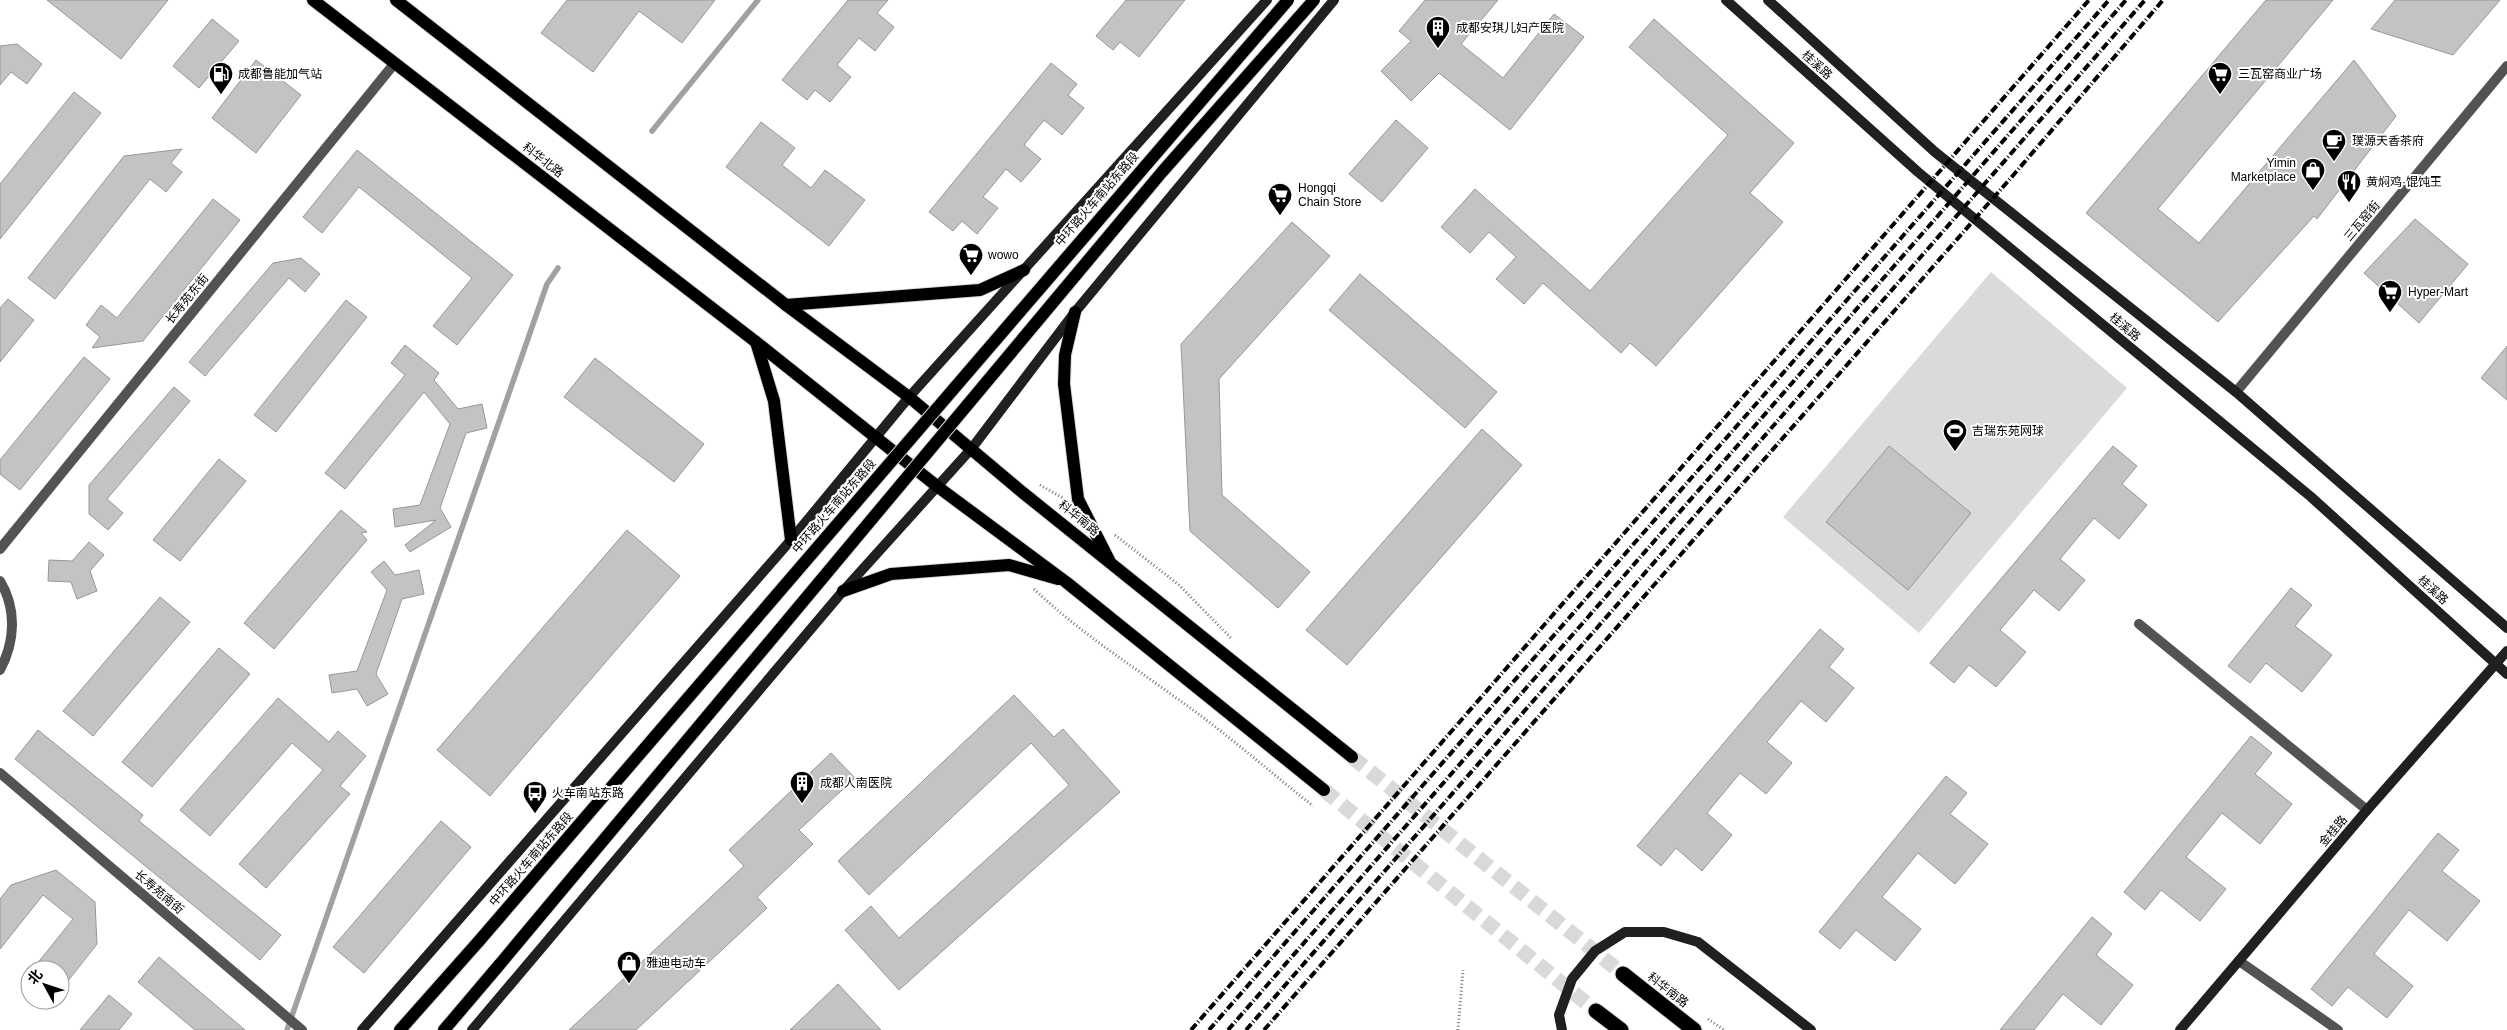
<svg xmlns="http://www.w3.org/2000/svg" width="2507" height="1030" font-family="Arial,'Noto Sans SC',sans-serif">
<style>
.green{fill:#dadada}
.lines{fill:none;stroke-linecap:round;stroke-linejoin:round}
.stream{stroke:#a1a1a1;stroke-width:5.5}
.building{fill:#c3c3c3;stroke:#979797}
.highway-tunnel{stroke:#d9d9d9;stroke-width:15;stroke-dasharray:15 8;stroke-linecap:butt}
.primary-casing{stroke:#dbdbdb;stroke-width:14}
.highway-casing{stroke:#dbdbdb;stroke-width:17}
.path{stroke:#757575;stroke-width:3;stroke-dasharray:1 2.5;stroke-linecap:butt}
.street{stroke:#535353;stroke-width:10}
.secondary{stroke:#202020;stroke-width:10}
.primary{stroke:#000;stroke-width:12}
.highway{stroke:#000;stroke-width:15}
.rail{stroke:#000;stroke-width:4;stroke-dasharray:8 2.5 1 2.5;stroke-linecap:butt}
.primary-bridge-casing{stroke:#dbdbdb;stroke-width:14;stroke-linecap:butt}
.primary-bridge{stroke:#000;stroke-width:12}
.labels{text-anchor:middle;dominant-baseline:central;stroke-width:4;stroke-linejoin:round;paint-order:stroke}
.poi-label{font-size:12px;fill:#000;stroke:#fff;text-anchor:start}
.street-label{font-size:12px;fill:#000;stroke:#fff}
</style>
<rect width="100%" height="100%" fill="#fff"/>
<path class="green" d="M1991,272L2127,388L1919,633L1783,517Z"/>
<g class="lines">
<g class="stream">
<path d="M652,131L758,0"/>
<path d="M287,1030L547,284L558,268"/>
</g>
</g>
<g class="building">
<path d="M47,0H168L121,59Z"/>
<path d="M567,0H715L682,43L639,11L593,72L541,33Z"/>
<path d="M848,0H888L877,13L894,27L875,51L859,38L837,65L851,77L830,102L815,90L807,100L782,80Z"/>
<path d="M1126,0H1185L1139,57L1120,42L1113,50L1096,36Z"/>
<path d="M1425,0H1498L1461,44L1503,78L1554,14L1584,37L1510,130L1439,73L1411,101L1381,71L1411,41L1399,31Z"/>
<path d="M2266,0H2333L2158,209L2199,243L2354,60L2396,116L2317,219L2314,216L2218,322L2086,213Z"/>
<path d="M2395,0H2500L2453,55L2371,29Z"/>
<path d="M212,19L239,41L199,88L173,66Z"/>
<path d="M1654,19L1794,143L1750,193L1783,222L1656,366L1630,343L1621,353L1543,283L1524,304L1496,279L1516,257L1489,232L1470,253L1441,227L1475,189L1590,291L1728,135L1629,47Z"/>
<path d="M17,44L42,64L27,84L11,72L0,85V46Z"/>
<path d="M256,60L301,95L256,153L212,118Z"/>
<path d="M1051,63L1077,84L1068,95L1084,108L1062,135L1044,120L1024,145L1041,159L1021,182L1006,169L983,197L998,208L977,234L962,221L953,231L929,212Z"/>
<path d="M74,92L101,113L0,239V184Z"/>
<path d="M1396,120L1428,148L1382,202L1349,174Z"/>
<path d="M761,122L795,148L782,165L811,188L825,170L865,200L829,246L726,167Z"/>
<path d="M182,149L171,163L182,172L166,192L150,179L55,299L28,278L124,156Z"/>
<path d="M357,150L513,275L457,345L433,326L472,278L359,187L322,233L303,217Z"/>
<path d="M213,199L240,220L143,341L92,348L100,337L86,325L101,305L117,318Z"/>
<path d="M2415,219L2468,264L2419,323L2364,273Z"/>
<path d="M1292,222L1330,256L1219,379L1222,495L1310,572L1278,608L1190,531L1181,344Z"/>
<path d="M301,258L320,274L305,292L289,278L205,376L189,362L273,263Z"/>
<path d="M1360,274L1497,392L1465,428L1329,310Z"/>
<path d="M8,299L34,320L0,362V308Z"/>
<path d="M346,300L367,317L276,432L254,415Z"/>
<path d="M405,345L439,373L434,380L458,409L482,404L487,428L466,433L440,508L451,527L410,552L405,545L436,520L395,527L393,509L420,505L450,424L424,392L345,489L325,473L405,375L391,363Z"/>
<path d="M2507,346V400L2481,378Z"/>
<path d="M84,357L110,379L20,490L0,474V460Z"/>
<path d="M595,358L704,444L674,482L564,397Z"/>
<path d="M174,387L190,401L107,499L123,513L108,530L89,514V485Z"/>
<path d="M1482,429L1522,465L1347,665L1306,630Z"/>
<path d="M1889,446L1971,513L1908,590L1826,522Z"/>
<path d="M2113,446L2137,466L2122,484L2147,505L2119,539L2094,518L2060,559L2085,580L2059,611L2034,590L2000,630L2026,652L1996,687L1969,665L1954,683L1930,663Z"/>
<path d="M219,459L246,481L180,561L153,540Z"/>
<path d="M341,510L367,532L361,533L367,540L274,649L244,623Z"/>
<path d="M627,530L680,576L490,796L437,750Z"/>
<path d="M89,542L104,555L90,571L97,591L77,599L71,582L48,581L49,560L72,561Z"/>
<path d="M384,561L395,575L419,570L424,594L402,599L376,674L388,694L367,706L357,689L332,693L329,675L357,671L387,590L371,572Z"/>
<path d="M2291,588L2312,605L2295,626L2332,655L2302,692L2266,663L2250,683L2228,666Z"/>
<path d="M160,597L190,622L93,736L63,711Z"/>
<path d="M1820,629L1844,649L1829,667L1854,688L1826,722L1801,701L1767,742L1792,763L1766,794L1740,773L1707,813L1732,835L1702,871L1676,848L1661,866L1637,846Z"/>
<path d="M219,648L250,674L152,787L122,762Z"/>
<path d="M1014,695L1054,737L1063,729L1120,792L899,990L845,930L871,906L899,938L1069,785L1031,743L869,895L838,861Z"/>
<path d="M278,698L329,742L338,731L366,756L340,786L350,794L266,888L239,864L323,770L292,743L210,836L180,810Z"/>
<path d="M38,730L143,815L139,821L281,935L260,960L15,759Z"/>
<path d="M2251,736L2272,753L2255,774L2292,804L2260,844L2222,813L2186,857L2226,889L2200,921L2161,890L2145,910L2124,892Z"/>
<path d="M831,753L855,778L799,830L813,844L757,897L767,908L636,1030H569L744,866L729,850Z"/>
<path d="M1946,776L1967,793L1950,814L1988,844L1955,884L1918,853L1882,897L1921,929L1895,961L1856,930L1840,949L1819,932Z"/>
<path d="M441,821L471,847L364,973L333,947Z"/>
<path d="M2438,833L2459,850L2442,871L2480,901L2447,941L2409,910L2374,954L2413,986L2387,1018L2348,987L2332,1006L2311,989Z"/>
<path d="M56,870L95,902L97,944L60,991V970H32L73,919L43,895L0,949V899L11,885Z"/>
<path d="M2092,917L2112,934L2096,955L2133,985L2101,1025L2063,994L2034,1030H2000Z"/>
<path d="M159,957L245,1030H195L138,982Z"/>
<path d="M838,984L881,1030H790Z"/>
<path d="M109,995L132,1014L119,1030H80Z"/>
</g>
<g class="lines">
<g class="highway-tunnel">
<path d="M1352,757L1623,974"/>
<path d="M1324,790L1596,1011"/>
</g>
<defs>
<g id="primary">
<path d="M313,0L756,342L938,487L1066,582L1324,790"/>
<path d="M396,0L786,305L909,397L1022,492L1352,757"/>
<path d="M786,305L980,290L1024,270"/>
<path d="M1075,312L1065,355L1064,384L1078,499L1109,560"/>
<path d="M756,342L774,401L791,540"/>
<path d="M843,591L891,574L1009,565L1058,579"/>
<path d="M400,1030L479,941"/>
<path d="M444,1030L500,964"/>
</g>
<g id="highway">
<path d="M1623,974L1694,1030"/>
<path d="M1596,1011L1621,1030"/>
</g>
</defs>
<use href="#primary" class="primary-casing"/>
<use href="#highway" class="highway-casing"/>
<g class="path">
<path d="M1040,485L1063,498"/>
<path d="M1115,535L1179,585L1231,638"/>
<path d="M1034,589C1079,632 1131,665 1182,702C1227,734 1269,771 1313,806"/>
<path d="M1708,1019L1724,1030"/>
<path d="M1458,1030L1463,970"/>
</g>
<g class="street">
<path d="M2236,392L2507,66"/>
<path d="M0,549L394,64"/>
<path d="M0,581C17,609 15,642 0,670"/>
<path d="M2139,624L2367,810"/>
<path d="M0,773L302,1030"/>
<path d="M2239,961L2338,1030"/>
</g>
<g class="secondary">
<path d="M1726,0L1918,172L2310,496L2507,674"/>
<path d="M1768,0L1935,152L2236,392L2507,628"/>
<path d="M362,1030L791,540L909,397L1267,0"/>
<path d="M472,1030L843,591L972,448L1075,312L1334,0"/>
<path d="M1562,1030L1559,1015L1572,979L1595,951L1625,932H1664L1698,942L1811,1030"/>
<path d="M2180,1030L2367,810L2507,651"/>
</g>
<use href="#primary" class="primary"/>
<use href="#highway" class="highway"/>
<g class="rail">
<path d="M1191,1030L2089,0"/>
<path d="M1209,1030L2109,0"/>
<path d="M1228,1030L2126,0"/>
<path d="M1246,1030L2145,0"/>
<path d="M1264,1030L2016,172L2163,0"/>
</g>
<defs>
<g id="primary-bridge">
<path d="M479,941L1288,0"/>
<path d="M500,964L1162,172L1314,0"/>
</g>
</defs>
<use href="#primary-bridge" class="primary-bridge-casing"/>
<use href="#primary-bridge" class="primary-bridge"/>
</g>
<defs>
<symbol id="building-pin" viewBox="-11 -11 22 30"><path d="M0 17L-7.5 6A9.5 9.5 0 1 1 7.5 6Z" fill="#000" stroke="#fff"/><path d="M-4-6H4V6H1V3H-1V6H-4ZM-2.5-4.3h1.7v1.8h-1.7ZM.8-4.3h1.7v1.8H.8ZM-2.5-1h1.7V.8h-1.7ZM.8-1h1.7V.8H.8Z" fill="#fff"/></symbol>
<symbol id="fuel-pin" viewBox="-11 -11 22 30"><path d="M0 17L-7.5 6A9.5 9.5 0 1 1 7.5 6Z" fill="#000" stroke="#fff"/><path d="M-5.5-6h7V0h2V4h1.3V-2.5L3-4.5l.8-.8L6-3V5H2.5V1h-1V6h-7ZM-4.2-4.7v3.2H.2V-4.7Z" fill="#fff"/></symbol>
<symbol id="supermarket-pin" viewBox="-11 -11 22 30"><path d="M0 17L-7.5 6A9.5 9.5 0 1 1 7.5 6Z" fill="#000" stroke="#fff"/><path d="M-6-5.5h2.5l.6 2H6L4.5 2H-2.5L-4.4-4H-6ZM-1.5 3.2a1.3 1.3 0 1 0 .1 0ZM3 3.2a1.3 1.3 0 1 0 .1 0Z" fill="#fff"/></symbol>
<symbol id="cafe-pin" viewBox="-11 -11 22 30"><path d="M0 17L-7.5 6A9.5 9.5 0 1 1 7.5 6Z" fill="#000" stroke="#fff"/><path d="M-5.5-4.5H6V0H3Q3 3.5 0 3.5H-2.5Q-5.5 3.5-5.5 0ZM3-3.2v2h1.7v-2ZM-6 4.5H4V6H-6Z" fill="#fff"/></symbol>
<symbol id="shop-pin" viewBox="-11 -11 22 30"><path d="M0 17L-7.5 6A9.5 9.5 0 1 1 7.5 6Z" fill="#000" stroke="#fff"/><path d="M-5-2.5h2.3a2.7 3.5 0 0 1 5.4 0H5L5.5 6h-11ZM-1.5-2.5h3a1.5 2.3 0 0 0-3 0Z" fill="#fff"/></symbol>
<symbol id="restaurant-pin" viewBox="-11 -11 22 30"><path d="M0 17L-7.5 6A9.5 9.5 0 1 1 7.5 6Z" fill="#000" stroke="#fff"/><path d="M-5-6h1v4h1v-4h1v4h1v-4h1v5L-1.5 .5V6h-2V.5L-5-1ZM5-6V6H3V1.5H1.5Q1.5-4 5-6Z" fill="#fff"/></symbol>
<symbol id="stadium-pin" viewBox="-11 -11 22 30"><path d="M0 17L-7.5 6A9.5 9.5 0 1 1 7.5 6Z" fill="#000" stroke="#fff"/><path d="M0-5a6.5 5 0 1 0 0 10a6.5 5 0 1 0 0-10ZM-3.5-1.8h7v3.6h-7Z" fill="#fff"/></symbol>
<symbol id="bus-pin" viewBox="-11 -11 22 30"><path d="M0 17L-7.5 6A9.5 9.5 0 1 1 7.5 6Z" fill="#000" stroke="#fff"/><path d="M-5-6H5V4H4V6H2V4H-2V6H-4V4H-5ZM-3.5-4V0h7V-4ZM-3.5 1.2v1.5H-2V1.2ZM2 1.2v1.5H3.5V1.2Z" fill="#fff"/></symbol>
</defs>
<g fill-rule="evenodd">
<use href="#building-pin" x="1424" y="14" width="28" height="38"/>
<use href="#fuel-pin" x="207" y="60" width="28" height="38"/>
<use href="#supermarket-pin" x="2206" y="60" width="28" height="38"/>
<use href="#cafe-pin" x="2320" y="127" width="28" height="38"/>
<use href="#shop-pin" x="2299" y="156" width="28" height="38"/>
<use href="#restaurant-pin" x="2335" y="168" width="28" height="38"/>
<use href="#supermarket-pin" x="1266" y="181" width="28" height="38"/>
<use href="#supermarket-pin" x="957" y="241" width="28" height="38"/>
<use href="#supermarket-pin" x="2376" y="278" width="28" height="38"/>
<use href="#stadium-pin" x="1941" y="417" width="28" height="38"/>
<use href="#building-pin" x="788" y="769" width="28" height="38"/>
<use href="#bus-pin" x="521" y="779" width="28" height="38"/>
<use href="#shop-pin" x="615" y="949" width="28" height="38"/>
</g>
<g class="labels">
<g class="poi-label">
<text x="1456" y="28">成都安琪儿妇产医院</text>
<text x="238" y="74">成都鲁能加气站</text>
<text x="2238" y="74">三瓦窑商业广场</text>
<text x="2352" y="141">璞源天香茶府</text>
<text x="2296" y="163" text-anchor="end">Yimin<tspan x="2296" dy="14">Marketplace</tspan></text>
<text x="2366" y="182">黄焖鸡·馄饨王</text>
<text x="1298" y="188">Hongqi<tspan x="1298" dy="14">Chain Store</tspan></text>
<text x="988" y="255">wowo</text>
<text x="2408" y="292">Hyper-Mart</text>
<text x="1972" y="431">吉瑞东苑网球</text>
<text x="820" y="783">成都人南医院</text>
<text x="552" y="793">火车南站东路</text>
<text x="646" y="963">雅迪电动车</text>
</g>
<g class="street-label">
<text transform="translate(1817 65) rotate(42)">桂溪路</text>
<text transform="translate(543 160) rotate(38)">科华北路</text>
<text transform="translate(1097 199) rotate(-49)">中环路火车南站东路段</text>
<text transform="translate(2362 221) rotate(-50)">三瓦窑街</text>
<text transform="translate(187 299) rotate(-51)">长寿苑东街</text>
<text transform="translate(2125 327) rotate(40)">桂溪路</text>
<text transform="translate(834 506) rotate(-49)">中环路火车南站东路段</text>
<text transform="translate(1079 518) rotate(39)">科华南路</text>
<text transform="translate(2433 590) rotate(42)">桂溪路</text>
<text transform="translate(2333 831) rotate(-50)">金桂路</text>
<text transform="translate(531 859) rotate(-49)">中环路火车南站东路段</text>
<text transform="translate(159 892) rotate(40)">长寿苑南街</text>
<text transform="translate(1668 990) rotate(38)">科华南路</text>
</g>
</g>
<g transform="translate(45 985) rotate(310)"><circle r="24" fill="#ffffff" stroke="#999999"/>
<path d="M0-4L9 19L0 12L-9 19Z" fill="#000000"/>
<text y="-8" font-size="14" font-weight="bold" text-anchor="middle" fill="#000000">北</text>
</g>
</svg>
